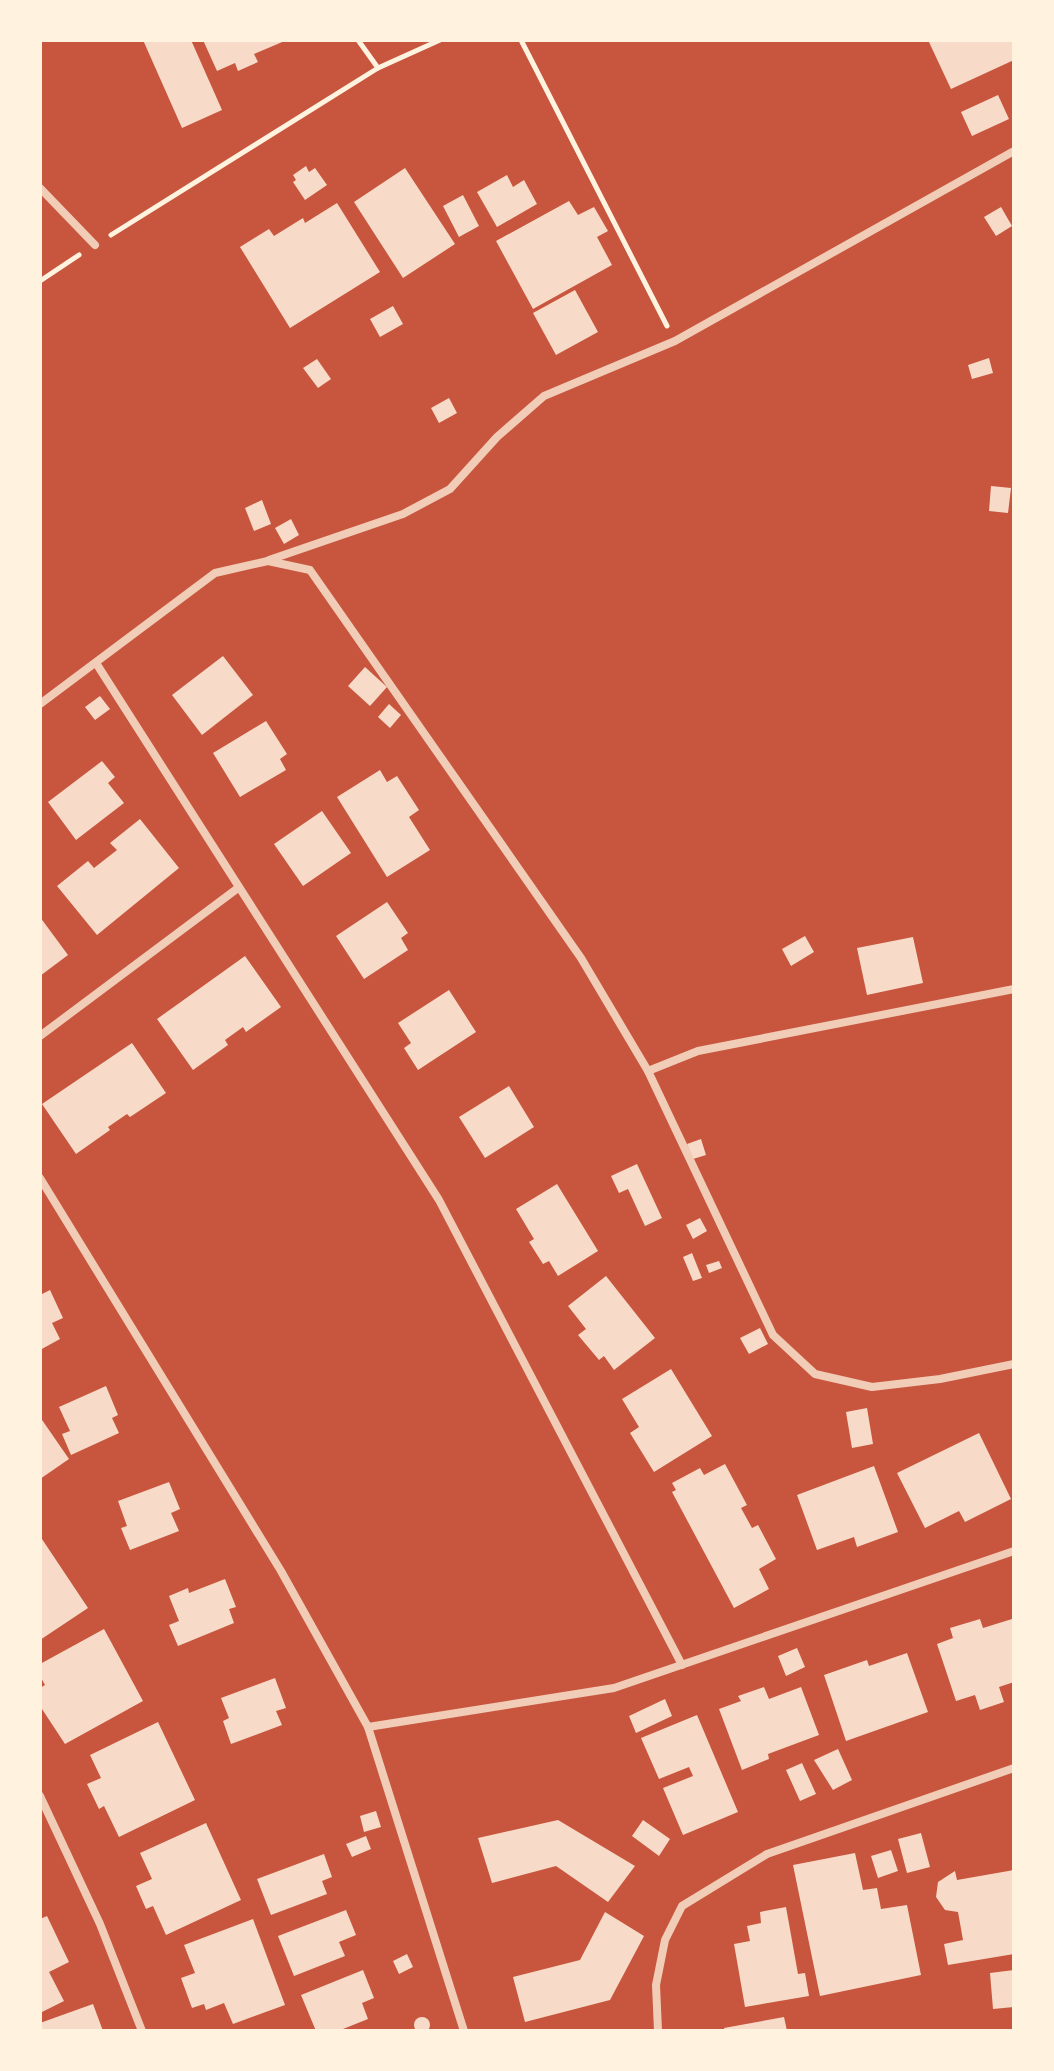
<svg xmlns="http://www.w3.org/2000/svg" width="1054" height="2071" font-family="Poppins,sans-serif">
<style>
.building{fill:#f7dbc8}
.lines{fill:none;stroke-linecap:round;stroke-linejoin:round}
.path{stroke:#fff3e0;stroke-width:5}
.minor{stroke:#f1ccb7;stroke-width:8}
</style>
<rect width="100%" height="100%" fill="#c8553d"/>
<g class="building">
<path d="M143,40H191L222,110L182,128Z"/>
<path d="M203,40H287L254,54L258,62L238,71L235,63L217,71Z"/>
<path d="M928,40H1014V60L951,89Z"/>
<path d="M998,95L1009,119L972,136L961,112Z"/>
<path d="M306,166L309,172L315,168L327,185L305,200L293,182L296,180L293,175Z"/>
<path d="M405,168L455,244L403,278L354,202Z"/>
<path d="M507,175L513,187L524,180L537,204L497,227L477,192Z"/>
<path d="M463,195L479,226L459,237L443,206Z"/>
<path d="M569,201L578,215L594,207L608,231L597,237L612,265L533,309L496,241Z"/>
<path d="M337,203L380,272L290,328L240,247L269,229L274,236L303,218L305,223Z"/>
<path d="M1001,207L1012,226L996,236L984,217Z"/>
<path d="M575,290L598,332L556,355L533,313Z"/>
<path d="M393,306L403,324L380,337L370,319Z"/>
<path d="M989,358L993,373L972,379L968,365Z"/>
<path d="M317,359L331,379L318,388L303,368Z"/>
<path d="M449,398L457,413L439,423L431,408Z"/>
<path d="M991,486L1011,488L1008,513L989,511Z"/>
<path d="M262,500L271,524L254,531L245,508Z"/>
<path d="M291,519L299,535L284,544L275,528Z"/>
<path d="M223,656L253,695L202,735L172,695Z"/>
<path d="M365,667L387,687L370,706L348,686Z"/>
<path d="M100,696L110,709L95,720L85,707Z"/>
<path d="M389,704L401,715L390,728L378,717Z"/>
<path d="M266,721L287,754L280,759L286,770L240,797L213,753Z"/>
<path d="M102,761L115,777L108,783L124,803L76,840L48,802Z"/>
<path d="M380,770L387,782L397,776L419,810L409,817L430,850L387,877L337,797Z"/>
<path d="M322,811L351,853L303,886L274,844Z"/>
<path d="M140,819L179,868L97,935L57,886L88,861L94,868L117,850L110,843Z"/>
<path d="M387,902L408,933L401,938L408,950L364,979L336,936Z"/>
<path d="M40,917L68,955L40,976Z"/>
<path d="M805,936L814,952L791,966L782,949Z"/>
<path d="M913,937L923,983L867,995L857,948Z"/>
<path d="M245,956L281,1007L246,1032L243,1027L225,1040L228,1045L193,1070L157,1019Z"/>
<path d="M449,990L476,1032L418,1070L404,1048L411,1043L398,1023Z"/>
<path d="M132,1043L166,1093L130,1117L127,1114L108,1127L110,1130L76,1154L42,1104Z"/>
<path d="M509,1086L534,1127L485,1158L459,1117Z"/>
<path d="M701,1139L706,1155L693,1159L687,1144Z"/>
<path d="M637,1164L662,1218L645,1226L628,1189L619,1193L611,1176Z"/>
<path d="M557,1184L598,1251L558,1276L549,1261L543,1264L529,1242L534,1239L516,1209Z"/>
<path d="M700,1218L707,1231L693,1239L686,1225Z"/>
<path d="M692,1253L702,1278L693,1281L683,1257Z"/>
<path d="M719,1261L722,1268L709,1273L706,1265Z"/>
<path d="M606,1276L655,1338L614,1370L604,1356L599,1360L578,1335L586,1329L568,1306Z"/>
<path d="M50,1290L63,1318L52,1323L60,1339L40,1350V1295Z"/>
<path d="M760,1328L768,1344L749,1354L740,1338Z"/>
<path d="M671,1369L712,1436L654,1472L630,1433L639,1427L622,1399Z"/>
<path d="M106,1386L118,1415L112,1418L119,1433L71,1455L62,1434L70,1431L59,1407Z"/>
<path d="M867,1408L873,1444L852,1448L846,1412Z"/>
<path d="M40,1417L69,1459L40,1479Z"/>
<path d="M979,1433L1011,1499L965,1522L959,1511L925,1528L897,1473Z"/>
<path d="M725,1464L747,1505L741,1508L752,1528L758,1525L776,1559L759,1569L769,1589L734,1608L672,1492L676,1490L672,1483L700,1468L704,1475Z"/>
<path d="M874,1466L898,1532L857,1547L854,1537L817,1550L797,1495Z"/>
<path d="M169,1482L180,1509L171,1513L179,1531L130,1550L121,1528L127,1526L118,1501Z"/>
<path d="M40,1536L88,1608L40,1640Z"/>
<path d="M225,1579L236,1607L229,1609L234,1623L178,1646L169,1625L179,1621L169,1596L188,1588L189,1593Z"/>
<path d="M980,1619L983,1628L1012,1619L1014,1682L999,1687L1004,1702L980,1710L975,1695L956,1701L937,1644L953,1638L950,1628Z"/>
<path d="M104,1629L143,1701L65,1744L40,1706V1688L45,1685L40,1676V1664Z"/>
<path d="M797,1648L805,1667L786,1676L778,1656Z"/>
<path d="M907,1653L928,1712L846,1741L824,1675L867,1660L869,1666Z"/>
<path d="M275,1678L286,1708L276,1711L282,1725L231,1744L223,1721L229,1718L221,1698Z"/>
<path d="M764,1687L769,1699L801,1687L819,1735L768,1754L769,1759L742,1770L719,1709L741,1701L738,1696Z"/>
<path d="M665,1699L672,1716L636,1733L629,1716Z"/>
<path d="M697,1715L738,1812L683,1835L663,1788L693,1776L689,1767L659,1779L641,1738Z"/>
<path d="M158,1722L195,1800L119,1837L104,1806L99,1809L87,1784L101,1778L90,1755Z"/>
<path d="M838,1749L852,1780L833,1790L814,1760Z"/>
<path d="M802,1763L816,1794L800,1801L786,1770Z"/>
<path d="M376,1811L381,1827L364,1832L360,1816Z"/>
<path d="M558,1820L635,1866L608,1902L556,1866L492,1883L478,1838Z"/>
<path d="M643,1820L670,1839L659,1856L632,1836Z"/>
<path d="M206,1823L241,1900L166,1935L153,1906L146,1909L136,1886L152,1879L140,1853Z"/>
<path d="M921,1833L930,1867L907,1873L898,1839Z"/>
<path d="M366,1836L371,1849L352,1857L346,1844Z"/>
<path d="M891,1850L898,1871L878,1878L871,1856Z"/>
<path d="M855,1853L863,1890L877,1888L881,1909L907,1905L921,1975L820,1996L793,1865Z"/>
<path d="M324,1854L332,1877L322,1881L327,1894L271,1915L257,1879Z"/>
<path d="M1014,1870V1954L948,1965L944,1944L963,1940L958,1912L945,1910L936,1897L938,1882L955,1871L957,1880Z"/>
<path d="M786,1907L798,1974L805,1973L809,1996L745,2007L734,1944L750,1941L747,1926L761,1923L760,1912Z"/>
<path d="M346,1910L356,1935L339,1942L345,1956L294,1976L278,1936Z"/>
<path d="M605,1912L644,1936L610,2000L525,2022L513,1977L580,1960Z"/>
<path d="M47,1916L69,1962L49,1972L64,2001L40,2013V1919Z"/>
<path d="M253,1919L285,2005L233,2024L224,2003L206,2010L204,2004L192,2008L181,1978L195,1973L184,1945Z"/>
<path d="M407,1954L413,1967L399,1974L393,1961Z"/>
<path d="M363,1970L374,1998L362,2003L368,2019L338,2031H316L301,1995Z"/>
<path d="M1014,1970V2007L993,2009L990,1973Z"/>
<path d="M93,2004L103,2031H40V2023Z"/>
<path d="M784,2017L787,2031H725L724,2028Z"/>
<circle cx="422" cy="2025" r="8"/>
</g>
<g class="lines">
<g class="path">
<path d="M358,40L378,68"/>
<path d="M521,40L667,326"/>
<path d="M111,235L378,68L440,40"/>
<path d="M40,281L79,255"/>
</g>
<g class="minor">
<path d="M40,188L95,245"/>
<path d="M269,560L403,514L450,489L497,437L544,396L675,341L1014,151"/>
<path d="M96,663L439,1200L682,1665"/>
<path d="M40,704L215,573L268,561L310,570L581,958L648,1071L773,1335L815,1374L872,1387L940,1379L1014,1364"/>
<path d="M40,1036L238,888"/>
<path d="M648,1071L698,1051L1014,989"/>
<path d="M40,1178L281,1571L368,1727L464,2031"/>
<path d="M368,1727L614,1688L1014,1551"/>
<path d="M40,1796L100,1924L142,2031"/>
<path d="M658,2031L656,1985L665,1940L682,1906L767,1854L1014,1768"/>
</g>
</g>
<rect width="1054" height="2071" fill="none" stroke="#fff3e0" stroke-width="84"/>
</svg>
